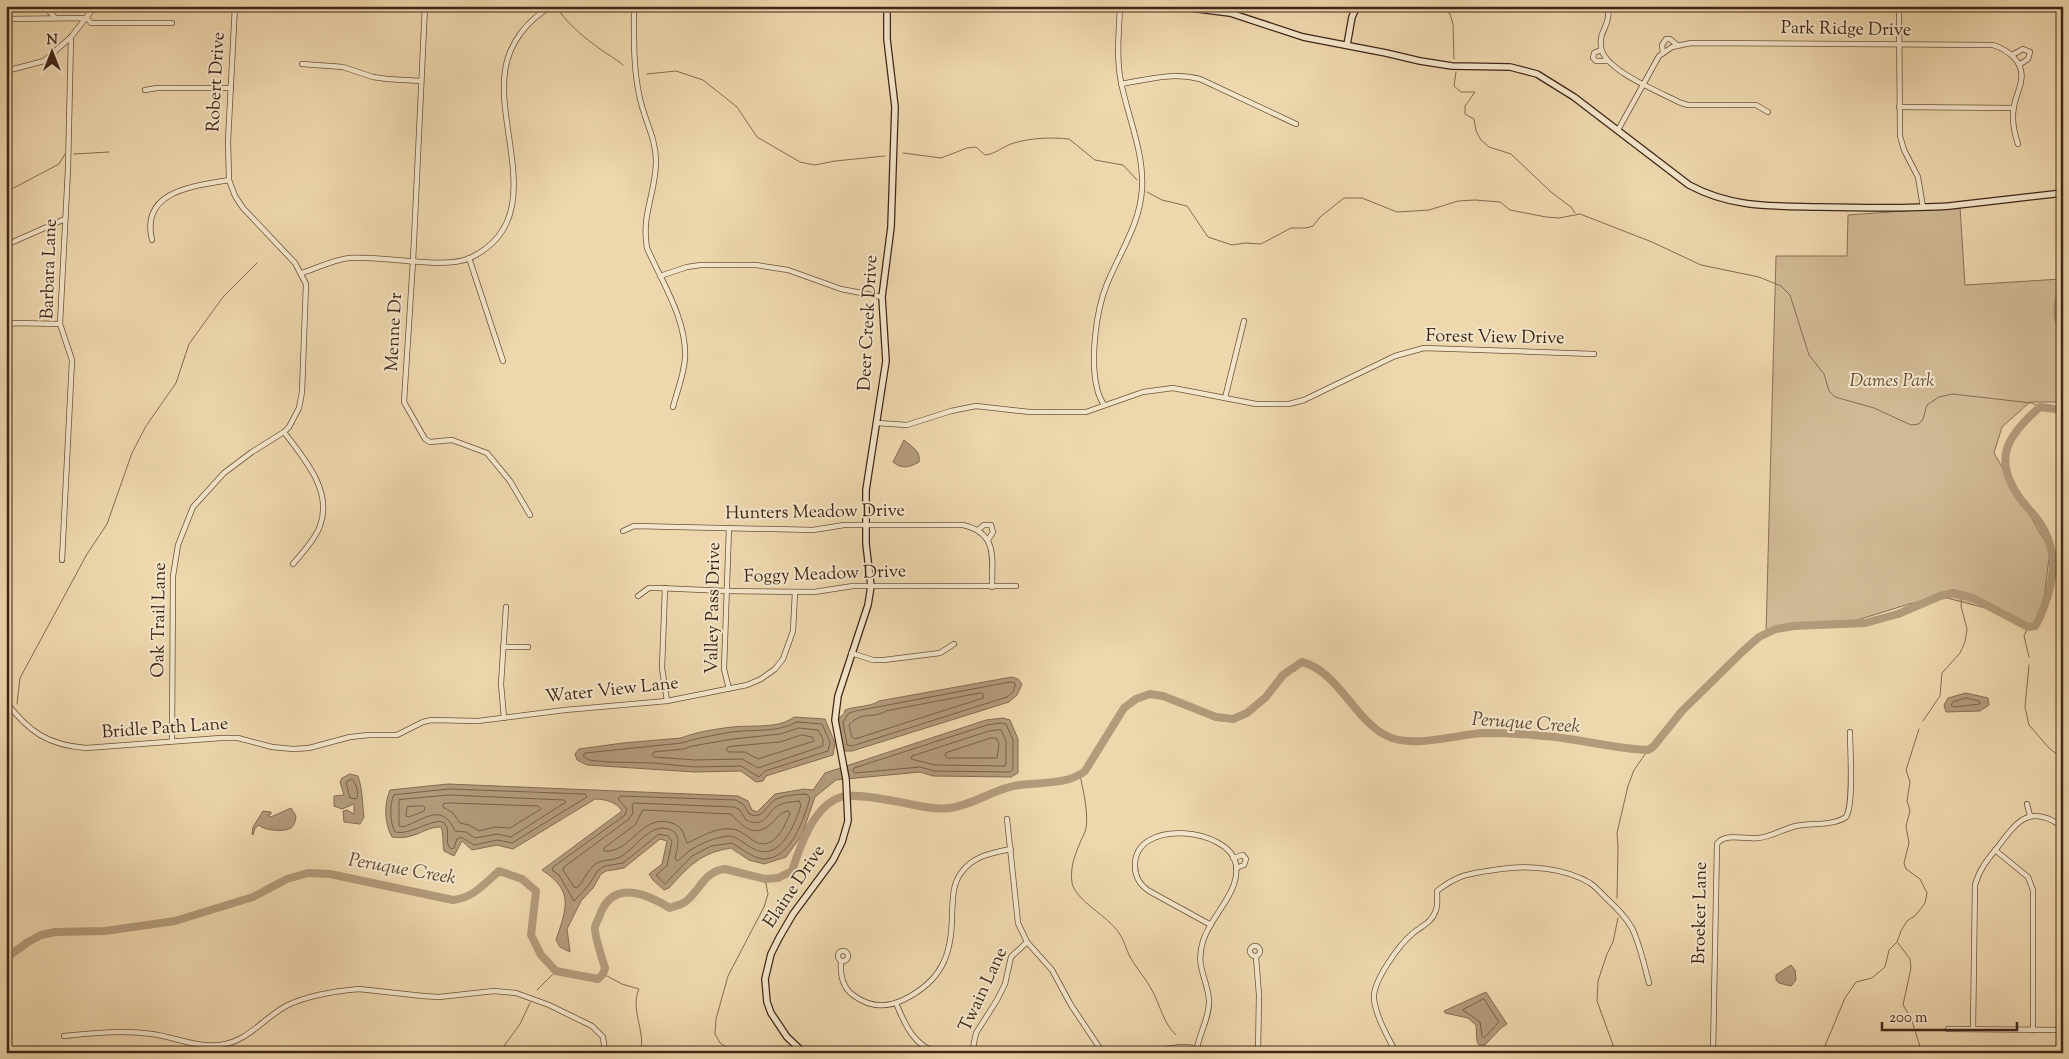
<svg xmlns="http://www.w3.org/2000/svg" width="2069" height="1059" font-family="'Sorts Mill Goudy',serif">
<style>
.green{fill:#d0b994;stroke:#886f56}
.water{fill:#b29a7a;stroke:#846b52}
.lines{fill:none;stroke-linecap:round;stroke-linejoin:round}
.shore{stroke:#786048;stroke-width:1}
.stream{stroke:#846b52;stroke-width:1}
.river{stroke:#b29a7a;stroke-width:8}
.street-casing{stroke:#6b523c;stroke-width:6}
.secondary-casing{stroke:#3f2517;stroke-width:8}
.street{stroke:#f4e5ca;stroke-width:4.5}
.secondary{stroke:#f4e5ca;stroke-width:5.5}
.labels{text-anchor:middle;dominant-baseline:central;stroke-width:4;stroke-linejoin:round;paint-order:stroke}
.street-label{font-size:18px;fill:#3f2517;stroke:#f4e5ca}
.park-label{font-size:18px;font-style:italic;fill:#634a36;stroke:#f4e5ca}
.water-label{font-size:19px;font-style:italic;fill:#624835;stroke:#f4e5ca}
</style>
<rect width="100%" height="100%" fill="#eed7ad"/>
<filter id="stains"><feTurbulence type="fractalNoise" baseFrequency=".004" numOctaves="4"/><feColorMatrix values="0 0 0 0 .2 0 0 0 0 .09 0 0 0 0 .02 0 0 0 .5 -.17"/></filter>
<radialGradient id="worn" r=".72"><stop offset=".6" stop-color="#630" stop-opacity="0"/><stop offset="1" stop-color="#630" stop-opacity=".3"/></radialGradient>
<path class="green" d="M1960,207L1965,285L2061,279L2058,312L2063,323V402H2030L2002,427L1994,453L2050,550L2043,607L2031,627L2019,624L1997,611L1943,597L1909,604L1854,621L1790,625L1766,634L1776,256H1847L1848,215Z"/>
<g class="water">
<path d="M904,440C912,447 921,451 919,462C910,467 903,470 893,462Z"/>
<path d="M1012,677L1018,679L1022,684L1017,695L1009,702L852,751H845L842,748L838,725L839,718L844,714L845,710C855,706 871,707 879,701Z"/>
<path d="M1966,693L1988,698L1989,705L1980,711L1946,712L1944,705L1948,698Z"/>
<path d="M794,717L825,719L835,743L833,755L766,776L763,781L756,782L741,771L695,772L587,765L577,760L575,754L579,749L623,743L681,738C696,732 716,729 732,727C751,725 779,729 794,717Z"/>
<path d="M1003,718L1010,720L1018,739V773L1011,777L933,776L920,772L836,780L815,797L802,835L786,857L764,864L749,860L731,848C700,853 689,866 669,888L664,890L653,880L649,874L662,864L667,841L660,839L624,868L606,871L601,874L593,888L581,901L567,929L570,952L560,947L556,940C567,907 574,891 542,870L622,811C617,802 605,799 595,799L513,849L497,845L472,850L462,841L454,856L444,851C442,842 444,835 441,827C425,826 415,841 392,837C384,823 384,804 390,790L448,784L738,796L748,801L752,810L757,812L775,794L804,789L813,790L825,773L986,720Z"/>
<path d="M350,774L358,776C363,791 362,803 364,817L360,824L344,822L343,811L347,810L354,814V804L342,809L334,806V796L344,795L340,782L342,778Z"/>
<path d="M291,808L296,816C295,821 295,825 291,828C286,832 264,831 259,825L255,828L253,835L252,834L253,827L263,811L271,812V814L268,815L271,817Z"/>
<path d="M1791,965L1795,970L1796,980L1791,986L1779,983L1776,980V975Z"/>
<path d="M1486,992L1507,1024L1501,1028L1485,1045H1479L1477,1042L1476,1025L1468,1018L1445,1013L1444,1011Z"/>
</g>
<g class="lines">
<g class="shore">
<path d="M1011,682L1015,683V686L1013,692L1007,697L852,746L847,745L843,722L849,713L856,711Z"/>
<path d="M981,693L984,695L983,698L855,739L852,737L849,725C863,710 871,720 886,711Z"/>
<path d="M1966,698L1979,701L1980,704L1954,707L1951,705L1953,702Z"/>
<path d="M797,722L822,724L830,742L828,751L765,771L759,777L741,766L695,767L653,763L607,762L589,760L583,756L585,753L682,743C697,738 715,735 732,732C753,729 778,733 797,722Z"/>
<path d="M1002,723L1006,724L1013,740V769L1010,772L934,771L920,767L855,773L853,771L854,768L987,725Z"/>
<path d="M799,728L818,730L823,739V746L758,768L742,759L695,760L654,757L652,755L654,752L684,749L692,746L733,739L780,734Z"/>
<path d="M1001,730L1006,741V763L1005,766L935,765L911,759L912,756L989,731Z"/>
<path d="M802,735L812,737L814,741L758,759L745,752H729L726,750L728,747L734,746L780,742Z"/>
<path d="M991,738H996L999,743L997,758H947L945,756L946,753Z"/>
<path d="M352,779C356,783 360,795 356,799L350,798L346,783Z"/>
<path d="M449,789L585,794L587,797L512,843L497,840L474,845L461,837L457,839L454,848L451,849C443,842 452,831 444,823C436,816 410,836 395,832C390,823 389,804 394,795Z"/>
<path d="M804,794L808,795L810,798C804,818 791,860 763,859C752,858 741,848 732,843L711,846L692,856L665,884L656,875L667,866L672,841L668,836L659,834L623,863L605,866L598,870L589,885L574,901L559,875L552,870L553,867L625,815L627,809L618,799L620,796L736,800L744,805L749,814C765,821 766,802 779,798C786,795 796,795 804,794Z"/>
<path d="M449,795L564,800L566,802L511,837L497,834L475,838L466,832L455,831C442,802 426,819 403,827L399,826V800Z"/>
<path d="M799,801L801,805C795,825 779,864 752,848C744,844 737,836 728,836C714,838 701,843 689,851C685,854 682,858 677,861L675,858C677,849 682,835 671,830C652,821 636,847 622,856C613,862 601,858 593,866C586,872 584,882 577,888L574,887L563,870L564,867L629,819L633,813L632,805L634,803L734,807L739,809L746,820C766,829 765,813 779,805C784,802 793,802 799,801Z"/>
<path d="M450,803L538,806L541,809L510,828L495,827L479,831L469,825L460,823L453,813L443,807V804Z"/>
<path d="M423,806L425,808L424,811L409,817L406,816L407,807Z"/>
<path d="M643,810L731,814C743,827 755,839 772,823C777,818 781,812 788,811L790,813C785,826 774,851 756,842C748,838 742,830 732,829C715,827 702,837 687,843C685,839 684,833 681,829C678,825 673,823 668,822C640,816 630,854 604,851V848L635,825Z"/>
<path d="M1484,999L1499,1022L1484,1038L1482,1036L1480,1022L1463,1010Z"/>
</g>
<g class="stream">
<path d="M1441,6L1450,14L1453,24L1454,59"/>
<path d="M559,11C570,26 585,38 600,49C608,55 615,58 623,65"/>
<path d="M1456,72L1454,86L1461,92H1475L1465,106V114L1474,119L1476,131L1481,140L1489,147L1511,154L1551,192L1571,207L1575,213"/>
<path d="M647,74L676,71L703,80L737,107L757,137L800,162L815,165L835,161L885,156"/>
<path d="M903,153L941,158L967,148L976,147L985,155C996,154 1003,146 1014,143C1030,138 1052,137 1069,139L1095,160L1123,165L1137,180"/>
<path d="M74,154L109,152"/>
<path d="M8,191L59,164L65,154"/>
<path d="M1147,192L1162,200L1187,206L1208,237L1232,245L1245,243L1261,244L1291,228H1306L1313,226L1320,217L1344,198H1362L1397,212L1429,210L1458,201L1475,200L1500,202L1510,210L1546,217L1559,218L1580,214L1652,242L1701,265L1759,277L1781,286L1790,295L1809,355L1824,374L1829,391L1835,397L1874,408L1911,425L1919,424L1923,419L1927,405L1939,397L1952,394L2032,403L2040,407"/>
<path d="M2028,627L2024,636L2029,657"/>
<path d="M2029,665L2025,707L2029,725L2049,748L2063,759"/>
<path d="M17,704L20,678L87,554L107,524L132,453L146,426L176,383L189,344L223,297L257,263"/>
<path d="M6,721L10,718"/>
<path d="M1923,721L1940,696L1942,673L1960,653L1965,642L1967,629L1961,606L1962,594"/>
<path d="M1080,775C1083,789 1090,819 1085,832C1078,847 1069,865 1072,883C1076,901 1108,916 1119,933C1124,940 1126,949 1130,957C1137,969 1147,980 1153,992C1161,1008 1164,1024 1176,1035"/>
<path d="M1617,898L1618,848L1617,833L1628,786L1634,770L1648,750"/>
<path d="M1898,943L1910,959L1911,968L1903,1005L1911,1018L1922,1053"/>
<path d="M598,979L605,975L622,984L639,989C630,1009 645,1030 641,1050"/>
<path d="M537,990L556,971"/>
<path d="M499,1053L520,1024L530,1003"/>
<path d="M736,1053L720,1043L715,1034L716,1019L728,976L764,907L768,894L765,879"/>
<path d="M1612,1053L1613,1045L1597,1001L1598,981L1607,954L1613,942L1618,918"/>
<path d="M1822,1053L1845,998L1856,982L1872,978L1885,967L1889,950L1897,942L1901,931L1907,921L1916,915L1925,903L1927,893L1920,879L1906,869L1904,863L1909,843L1906,826L1910,811L1907,801L1910,782L1906,770L1919,729"/>
</g>
<g class="river">
<path d="M2063,280C2060,297 2052,315 2063,329"/>
<path d="M6,958L28,942L41,935L55,932L105,931L175,921L253,897L287,879L308,873L330,874L453,900C473,898 484,884 499,871L522,879L536,891L531,935L541,955L556,971L598,979L603,974L605,968C602,958 594,935 595,927C596,922 600,917 601,912C615,880 647,894 670,908C674,906 681,905 685,902C700,891 704,871 725,869L765,879L778,878L792,871C800,846 814,805 841,797C856,793 889,800 905,803C919,806 936,810 950,808C974,805 995,788 1019,785C1040,782 1068,785 1085,771L1124,708L1136,699L1150,694L1163,696L1216,717L1233,719L1247,713L1266,697L1283,675L1302,662C1338,671 1355,721 1387,736C1414,749 1456,734 1485,733C1512,733 1549,736 1576,740C1600,744 1624,749 1648,750L1653,747L1682,711L1742,652L1759,637L1776,629L1794,626L1865,623L1898,614L1940,596L1953,593L1973,598L2028,627L2035,626C2041,618 2043,608 2047,598C2055,573 2056,552 2043,528C2038,518 2029,510 2022,501C1992,461 2005,437 2040,407L2063,410"/>
</g>
<defs>
<g id="street">
<path d="M48,6L50,12L55,18"/>
<path d="M425,6L413,261L404,402L425,439L430,442L452,440L487,453L510,481L530,515"/>
<path d="M634,6C634,36 633,65 639,94C643,118 656,137 656,161C656,193 641,214 647,248C662,282 687,320 685,358C684,375 677,391 673,407"/>
<path d="M1608,6C1608,10 1609,14 1608,18C1606,29 1599,34 1601,47C1603,70 1662,93 1681,103L1688,105H1756L1768,112"/>
<path d="M1899,6L1900,136L1904,150L1918,177L1923,207"/>
<path d="M6,19L87,18L91,23H172"/>
<path d="M1601,50L1594,53L1593,58L1596,61H1608"/>
<path d="M1663,53L1662,45L1666,39H1670L1677,45"/>
<path d="M2012,55L2023,49L2030,52L2028,59L2019,65"/>
<path d="M302,64L343,67L373,77L387,79L421,81"/>
<path d="M6,71L44,61L71,37L95,6"/>
<path d="M1121,84C1149,79 1173,72 1200,79L1296,124"/>
<path d="M145,90L157,88H231"/>
<path d="M1899,107L2013,108"/>
<path d="M1618,130L1659,56L1672,47L1691,43L1993,45C2008,50 2025,62 2021,81C2020,89 2015,98 2014,107C2011,120 2014,132 2018,144"/>
<path d="M152,240C140,190 195,186 229,180"/>
<path d="M6,245L65,219"/>
<path d="M469,258L503,361"/>
<path d="M302,273C317,268 333,260 349,258C380,255 444,270 470,258C548,221 496,133 505,71C509,43 527,20 552,6"/>
<path d="M660,276L687,267L701,265H756L788,270L841,289L882,297"/>
<path d="M6,325L16,323L60,324"/>
<path d="M1225,398L1244,321"/>
<path d="M1104,405C1101,400 1098,394 1097,388C1090,360 1096,310 1107,284C1120,252 1140,224 1142,189C1144,151 1128,118 1121,82C1116,57 1119,32 1120,6"/>
<path d="M877,423L907,425L951,411L976,406L1030,412H1086L1143,392L1173,388L1256,404H1289L1304,400L1395,356L1424,348L1594,354"/>
<path d="M284,432C304,459 333,490 320,526C315,540 302,553 293,564"/>
<path d="M978,530L984,525H991L993,532L988,540"/>
<path d="M623,531L634,526L813,530L844,525H963C998,533 992,558 992,587"/>
<path d="M62,560L72,360L60,324L68,169L71,37"/>
<path d="M665,588L662,668L667,701"/>
<path d="M638,596L649,588H658L727,591L814,592L853,586H1016"/>
<path d="M503,647H528"/>
<path d="M851,653L873,660H884L940,653L954,644"/>
<path d="M729,689L724,669L729,528"/>
<path d="M6,702C29,732 48,745 86,748L221,738H238L272,747L293,749L309,748L350,737L369,735H397L423,722L431,720L478,721L565,710L667,701L747,685L761,679L775,669L783,659L793,631L795,592"/>
<path d="M504,718L501,684L506,607"/>
<path d="M172,741L173,576L178,545L193,507L224,473L252,452L284,432L289,427L299,408L302,392L306,284L295,263L243,208L235,196L229,180L228,141L235,6"/>
<path d="M2027,804L2030,816"/>
<path d="M1007,819L1018,923L1027,942L1052,970L1071,1005L1103,1053"/>
<path d="M1995,850L2028,877L2033,890V1030"/>
<path d="M1233,858L1243,855L1246,859L1244,865L1236,868"/>
<circle cx="1255" cy="951" r="5"/>
<circle cx="843" cy="956" r="5"/>
<path d="M1256,957L1259,995L1258,1053"/>
<path d="M841,961C840,974 842,987 853,995C869,1007 886,1008 903,1000C942,981 952,955 952,914C953,900 952,885 961,873C973,856 991,853 1011,849"/>
<path d="M896,1003C905,1025 914,1046 938,1053"/>
<path d="M1948,1029L2063,1030"/>
<path d="M1973,1029L1975,885C1979,870 1987,860 1997,848C2017,821 2030,803 2063,827"/>
<path d="M64,1036C93,1033 123,1030 152,1034C174,1037 198,1048 220,1045C248,1042 264,1017 288,1005C309,995 336,991 359,989L423,996L439,997L494,991L516,993L549,1005L592,1026L603,1037L605,1053"/>
<path d="M1197,1048C1200,1032 1210,1016 1209,1000C1207,977 1195,967 1203,941C1211,915 1240,893 1236,865C1231,828 1134,817 1135,866C1135,877 1140,885 1149,891L1211,925"/>
<path d="M605,1051L622,1050L635,1052L686,1051"/>
<path d="M972,1053L976,1033L997,1000L1005,984L1011,957L1027,942"/>
<path d="M1156,1053C1176,1044 1192,1046 1212,1053"/>
<path d="M1396,1053C1388,1037 1376,1017 1374,999C1372,982 1399,945 1412,934C1421,926 1432,923 1436,910C1438,905 1437,897 1437,891C1460,873 1473,873 1501,869C1529,865 1565,868 1590,883C1596,887 1602,894 1607,899C1616,907 1626,918 1632,928C1640,945 1644,964 1649,983"/>
<path d="M1713,1053L1717,844C1725,832 1746,840 1758,838C1771,837 1783,829 1796,826C1811,823 1833,826 1846,817C1854,804 1850,750 1850,732"/>
</g>
<g id="secondary">
<path d="M1174,6L1230,13L1303,37L1386,53L1420,61L1452,66L1510,67L1537,74L1574,97L1689,185C1732,208 1771,206 1819,207C1862,208 1905,209 1949,206C1987,202 2025,197 2063,193"/>
<path d="M1347,45L1352,17L1357,6"/>
<path d="M804,1053L787,1037L771,1013L767,1002L765,979L771,954L779,938L793,914L833,860L842,842L848,821L846,779L835,720L838,696L868,605L871,586L866,544V490L886,361L882,297L891,227L895,107L887,39V6"/>
</g>
</defs>
<use href="#street" class="street-casing"/>
<use href="#secondary" class="secondary-casing"/>
<use href="#street" class="street"/>
<use href="#secondary" class="secondary"/>
</g>
<g class="labels">
<g class="street-label">
<text transform="translate(1846 30) rotate(1)">Park Ridge Drive</text>
<text transform="translate(217 82) rotate(-87)">Robert Drive</text>
<text transform="translate(50 269) rotate(-88)">Barbara Lane</text>
<text transform="translate(869 323) rotate(-87)">Deer Creek Drive</text>
<text transform="translate(395 332) rotate(-87)">Menne Dr</text>
<text transform="translate(1495 338) rotate(1)">Forest View Drive</text>
<text transform="translate(815 513) rotate(-1)">Hunters Meadow Drive</text>
<text transform="translate(825 575) rotate(-2)">Foggy Meadow Drive</text>
<text transform="translate(714 608) rotate(-89)">Valley Pass Drive</text>
<text transform="translate(160 620) rotate(-89)">Oak Trail Lane</text>
<text transform="translate(612 691) rotate(-6)">Water View Lane</text>
<text transform="translate(165 729) rotate(-4)">Bridle Path Lane</text>
<text transform="translate(795 887) rotate(-56)">Elaine Drive</text>
<text transform="translate(1701 913) rotate(-89)">Broeker Lane</text>
<text transform="translate(984 990) rotate(-65)">Twain Lane</text>
</g>
<g class="park-label">
<text x="1892" y="382">Dames Park</text>
</g>
<g class="water-label">
<text transform="translate(1526 724) rotate(4)">Peruque Creek</text>
<text transform="translate(402 870) rotate(10)">Peruque Creek</text>
</g>
</g>
<rect width="2069" height="1059" fill="none" stroke="#eed7ad" stroke-width="25"/>
<rect x="8" y="8" width="2054" height="1044" fill="none" stroke="#3f2517" stroke-width="2.5"/>
<rect x="12" y="12" width="2044" height="1034" fill="none" stroke="#3f2517"/>
<g transform="translate(52 52)" stroke="#f4e5ca" stroke-width="4" paint-order="stroke">
<path d="M0-4L9 19L0 12L-9 19Z" fill="#3f2517"/>
<text y="-8" font-size="14" font-weight="bold" text-anchor="middle" fill="#3f2517">N</text>
</g>
<path d="M1882 1022v8h135v-8" fill="none" stroke="#3f2517" stroke-width="2.5"/>
<text x="1889" y="1022" font-size="15" fill="#3f2517" stroke="#f4e5ca" stroke-width="4" paint-order="stroke">200 m</text>
<rect width="100%" height="100%" filter="url(#stains)"/>
<rect width="100%" height="100%" fill="url(#worn)"/>
</svg>
